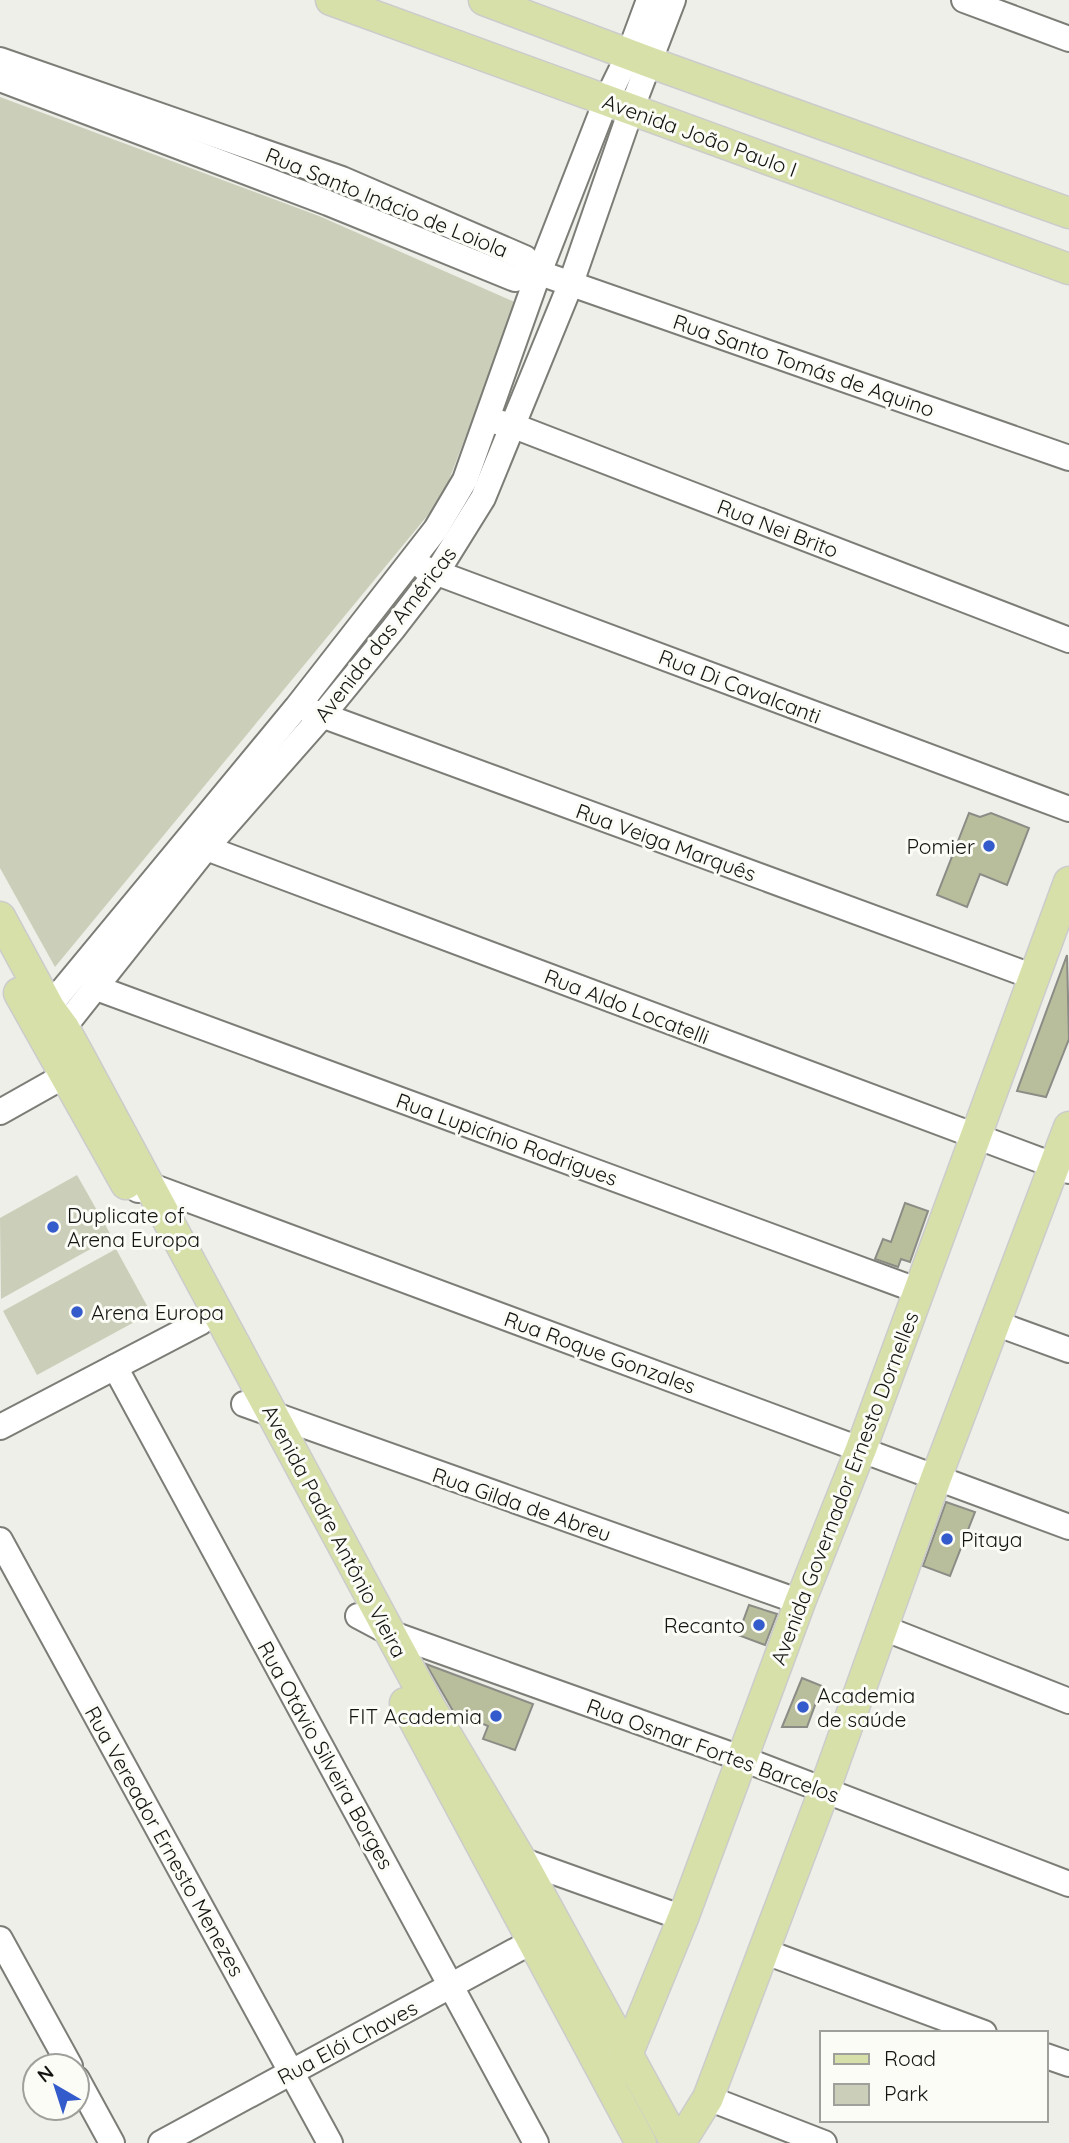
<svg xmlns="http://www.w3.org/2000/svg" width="1069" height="2143" font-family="Quicksand,sans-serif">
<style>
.green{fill:#cbcfb9}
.building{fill:#b8be9c;stroke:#8b8c86;stroke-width:2}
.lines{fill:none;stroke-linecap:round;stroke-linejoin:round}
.minor-casing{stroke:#7c7d77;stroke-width:28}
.major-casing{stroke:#cbcccb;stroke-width:33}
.minor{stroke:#fff;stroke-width:24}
.major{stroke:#d8e0aa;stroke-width:30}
.poi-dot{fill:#335bcb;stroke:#fbfcf6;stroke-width:2.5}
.labels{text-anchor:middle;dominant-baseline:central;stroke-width:6;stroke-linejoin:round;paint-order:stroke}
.street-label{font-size:21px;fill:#141513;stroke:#fbfcf6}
.poi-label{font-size:21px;fill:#141513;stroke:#fbfcf6;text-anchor:start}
</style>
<rect width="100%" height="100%" fill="#edefe8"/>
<g class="green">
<path d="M0,97L319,216L517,303L442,498L55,967L0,868Z"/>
<path d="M77,1175L112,1237L1,1299L0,1218Z"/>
<path d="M116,1249L151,1313L37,1375L3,1311Z"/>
</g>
<g class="building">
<path d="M969,813L980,817L991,813L1029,828L1007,885L980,874L967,907L937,895Z"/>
<path d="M1067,955L1069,1039L1046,1097L1017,1091Z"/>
<path d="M905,1203L928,1211L910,1262L901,1259L898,1267L875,1259L883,1239L891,1242Z"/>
<path d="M946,1502L975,1512L950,1576L923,1566Z"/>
<path d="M749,1605L777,1614L765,1645L738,1635Z"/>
<path d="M426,1664L533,1704L515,1750L483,1739L488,1726L453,1711Z"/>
<path d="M802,1678L822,1686L807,1727H782Z"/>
</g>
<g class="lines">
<defs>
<g id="minor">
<path d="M964,0L1069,39"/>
<path d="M0,60L342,179L525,258L540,273L1069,458"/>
<path d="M0,79L328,203L515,279L540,273"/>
<path d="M497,422L514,426L1069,640"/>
<path d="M424,568L1069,809"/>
<path d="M308,710L1034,977"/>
<path d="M193,843L1069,1171"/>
<path d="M94,987L919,1291"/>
<path d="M38,1020L297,707L436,529L465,480L535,283L606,101L629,54L649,0"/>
<path d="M53,1041L206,848L322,716L393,629L437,572L483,498L571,283L631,110L673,0"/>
<path d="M0,1112L64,1076L77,1060"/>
<path d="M138,1190L149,1185L1069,1527"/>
<path d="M995,1323L1069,1350"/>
<path d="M115,1367L536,2143"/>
<path d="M244,1404L800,1602"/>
<path d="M0,1427L201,1322L216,1310"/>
<path d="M0,1540L330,2143"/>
<path d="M358,1616L390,1633L743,1759L1069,1884"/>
<path d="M881,1627L1069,1701"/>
<path d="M521,1860L683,1918"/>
<path d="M0,1939L70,2066"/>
<path d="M763,1951L984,2033"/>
<path d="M1046,2056L1069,2064"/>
<path d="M77,2079L112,2143"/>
<path d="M708,2098L824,2143"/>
<path d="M161,2143L533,1941"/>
</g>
<g id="major">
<path d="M331,0L1069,269"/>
<path d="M484,0L649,62L1069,213"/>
<path d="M0,917L50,1009L64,1028L80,1057L431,1709L521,1860L676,2143"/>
<path d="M19,993L126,1184"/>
<path d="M405,1703L641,2143"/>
<path d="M622,2067L683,1918L800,1602L861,1449L1069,882"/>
<path d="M680,2143L708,2098L824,1791L936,1478L1069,1127"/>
</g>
</defs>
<use href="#minor" class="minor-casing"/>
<use href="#major" class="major-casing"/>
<use href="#minor" class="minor"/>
<use href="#major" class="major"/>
</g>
<g class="poi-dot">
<circle cx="989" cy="846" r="7"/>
<circle cx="53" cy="1227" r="7"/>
<circle cx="77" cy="1312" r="7"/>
<circle cx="947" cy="1539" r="7"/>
<circle cx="759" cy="1625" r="7"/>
<circle cx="803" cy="1707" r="7"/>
<circle cx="496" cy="1716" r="7"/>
</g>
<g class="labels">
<g class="street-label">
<text transform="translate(700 135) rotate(20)">Avenida João Paulo I</text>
<text transform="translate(387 202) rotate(22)">Rua Santo Inácio de Loiola</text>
<text transform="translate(804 365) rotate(19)">Rua Santo Tomás de Aquino</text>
<text transform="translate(778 528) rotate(21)">Rua Nei Brito</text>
<text transform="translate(385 634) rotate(-52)">Avenida das Américas</text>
<text transform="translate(740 686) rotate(21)">Rua Di Cavalcanti</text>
<text transform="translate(666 842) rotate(20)">Rua Veiga Marquês</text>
<text transform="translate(627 1006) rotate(21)">Rua Aldo Locatelli</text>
<text transform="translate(507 1139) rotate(20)">Rua Lupicínio Rodrigues</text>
<text transform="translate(600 1352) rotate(20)">Rua Roque Gonzales</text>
<text transform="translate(844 1488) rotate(-69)">Avenida Governador Ernesto Dornelles</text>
<text transform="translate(522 1504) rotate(19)">Rua Gilda de Abreu</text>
<text transform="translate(335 1531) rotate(62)">Avenida Padre Antônio Vieira</text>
<text transform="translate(713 1750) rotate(20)">Rua Osmar Fortes Barcelos</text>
<text transform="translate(326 1755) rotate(61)">Rua Otávio Silveira Borges</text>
<text transform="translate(165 1841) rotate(61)">Rua Vereador Ernesto Menezes</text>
<text transform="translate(347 2042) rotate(-28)">Rua Elói Chaves</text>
</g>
<g class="poi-label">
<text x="975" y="846" text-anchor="end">Pomier</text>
<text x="67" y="1215">Duplicate of<tspan x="67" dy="24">Arena Europa</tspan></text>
<text x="91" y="1312">Arena Europa</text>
<text x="961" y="1539">Pitaya</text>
<text x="745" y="1625" text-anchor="end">Recanto</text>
<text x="817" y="1695">Academia<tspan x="817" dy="24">de saúde</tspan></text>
<text x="482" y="1716" text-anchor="end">FIT Academia</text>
</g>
</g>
<rect x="820" y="2031" width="228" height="91" fill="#fbfcf6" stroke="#9fa09b" stroke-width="2"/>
<rect x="834" y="2054" width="35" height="10" fill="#d8e0aa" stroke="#9fa09b" stroke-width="2"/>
<text x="884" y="2066" font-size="21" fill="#141513">Road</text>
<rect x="834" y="2084" width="35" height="21" fill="#cbcfb9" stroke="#9fa09b" stroke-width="2"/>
<text x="884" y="2101" font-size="21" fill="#141513">Park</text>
<g transform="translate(56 2087) rotate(321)"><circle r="33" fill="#fbfcf6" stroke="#9fa09b" stroke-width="2"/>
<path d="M0-5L12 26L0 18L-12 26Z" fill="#335bcb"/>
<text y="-10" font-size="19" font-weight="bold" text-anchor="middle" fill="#141513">N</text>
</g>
</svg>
